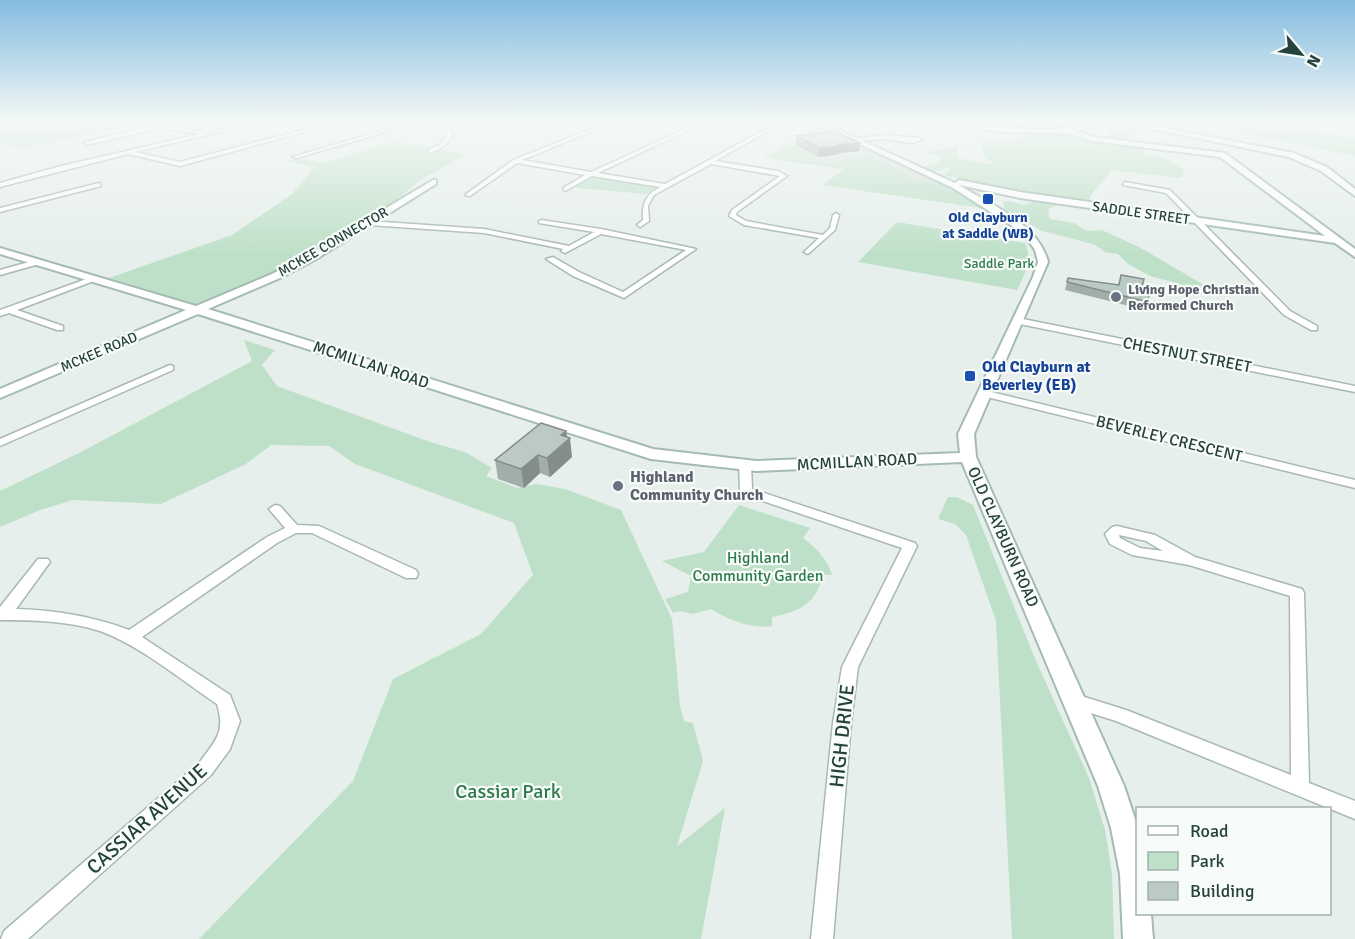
<svg xmlns="http://www.w3.org/2000/svg" width="1355" height="939" font-family="Signika,sans-serif">
<style>
.built{fill:#d4dfda}
.green{fill:#bfe0c8}
.lines{fill:none;stroke-linecap:round;stroke-linejoin:round}
.street-casing{stroke:#a8b8b2;stroke-width:3}
.secondary-casing{stroke:#a4bbb3;stroke-width:4}
.street{fill:#fff;fill-rule:evenodd}
.secondary{fill:#fff;fill-rule:evenodd}
.wall{fill:#a1aea9}
.shaded-wall{fill:#838d89}
.building{fill:#bbcac4;stroke:#838d89;stroke-width:1.5}
.transit-dot{fill:#1a4fb4;stroke:#f7fbf9;stroke-width:2}
.worship-dot{fill:#6b7280;stroke:#f7fbf9;stroke-width:2}
.labels{text-anchor:middle;dominant-baseline:central;stroke-width:4.5;stroke-linejoin:round;paint-order:stroke}
.far-street-label{font-size:14px;fill:#24423a;stroke:#f7fbf9}
.far-transit-label{font-size:14px;font-weight:bold;fill:#164399;stroke:#f7fbf9}
.far-park-label{font-size:14px;fill:#2d7a4b;stroke:#f7fbf9}
.far-worship-label{font-size:14px;font-weight:bold;fill:#5b616d;stroke:#f7fbf9;text-anchor:start}
.street-label{font-size:16px;fill:#24423a;stroke:#f7fbf9}
.transit-label{font-size:16px;font-weight:bold;fill:#164399;stroke:#f7fbf9;text-anchor:start}
.worship-label{font-size:16px;font-weight:bold;fill:#5b616d;stroke:#f7fbf9;text-anchor:start}
.park-label{font-size:16px;fill:#2d7a4b;stroke:#f7fbf9}
.near-street-label{font-size:20px;fill:#24423a;stroke:#f7fbf9}
.near-park-label{font-size:20px;fill:#2d7a4b;stroke:#f7fbf9}
</style>
<rect width="100%" height="100%" fill="#e6efeb"/>
<path class="built" d="M818,126L958,192L982,208L823,185L844,169L764,158Z"/>
<g class="green">
<path d="M11,123H131L138,124L23,148L0,143V125Z"/>
<path d="M958,123H1094C1050,134 1002,128 958,123Z"/>
<path d="M1193,123H1243L1355,138V156Z"/>
<path d="M1117,124L1143,126L1147,129L1130,130L1129,133L1141,137L1126,136L1127,140L1138,142L1136,143L1107,139L1110,131L1109,127Z"/>
<path d="M1028,132H1061L1085,140L1144,146L1143,155L1163,157L1185,170L1181,178L1112,170L1090,196L1089,202L1029,194L942,175L951,170L948,167L935,172L924,167L937,163L941,157L927,152L958,147L957,158L990,164L992,162L983,156V149L979,146H982L983,141H1015Z"/>
<path d="M803,135L804,137L792,145L813,158L809,161L843,166L835,161L872,157L908,174L911,180L942,184L982,208L823,185L844,169L764,158Z"/>
<path d="M393,142L467,154L419,181L388,207L307,258L270,277L200,306L109,278L232,235L292,194L315,167L287,161L297,159L323,163Z"/>
<path d="M597,176L654,186L655,187L647,194L577,188V183L589,177Z"/>
<path d="M1038,200L1060,204L1048,209L1050,219L1074,223L1087,231L1102,230L1139,247L1216,292L1202,294L1176,283L1150,276L1128,264L1118,254L1105,252L1095,245L1074,239L1042,231L1004,209L1003,202L1009,201L1024,205Z"/>
<path d="M897,222L1025,243C1033,261 1025,273 1017,290L858,262Z"/>
<path d="M244,340L275,350L262,365L277,386L430,442L465,452L492,468L486,476L517,488L537,484L565,489L621,510L672,619L680,706L684,721L693,723L703,761L677,846L725,808L701,939H199L353,781L393,679L481,634L533,575L514,523L355,464L329,446L271,445L246,464L161,504L73,500L40,510L0,527V491L81,452L252,361Z"/>
<path d="M948,497H957L973,505L1036,661L1089,778L1105,830L1112,873L1114,939H1012L996,621L966,535L955,524L938,519Z"/>
<path d="M739,505L810,528L803,538C816,548 827,558 832,575H822C818,604 797,612 772,617V626C750,629 729,620 711,609L693,614L681,611L673,613L665,599L688,592L691,576L662,561L704,552Z"/>
</g>
<g class="lines">
<defs>
<g id="street">
<path d="M249,123H257L135,152L180,162L329,123H337L180,166L128,154L0,187V183L61,166L200,134L162,128L86,145L84,142L155,126L154,125L156,124L201,132L203,134Z"/>
<path d="M409,123H416L297,158L292,157Z"/>
<path d="M429,123H435L450,129L453,136L443,147L430,153L428,150L439,145L447,136L446,131Z"/>
<path d="M521,123H529L518,126L516,125Z"/>
<path d="M606,123H612L522,160L591,172L698,123H704L598,173L665,184L777,123H783L715,161L778,171L787,176L737,212L736,215L746,221L823,235L830,228L833,215L836,213L839,215L835,230L808,254L804,252L819,238L744,225L729,216L732,210L780,176L711,164L654,195L648,206L649,221L640,227L637,225L643,220C642,204 645,195 660,187L592,176L565,191L563,188L585,175L517,163L470,196L465,195L513,160Z"/>
<path d="M885,135L919,138L922,140L911,143L885,139L853,141L850,139Z"/>
<path d="M1125,182L1170,190L1290,311L1317,326V330H1311L1284,315L1166,193L1123,185Z"/>
<path d="M99,183L101,186L0,212V208Z"/>
<path d="M541,220L601,229L696,249L624,298L573,276L546,259L553,257L579,272L623,292L686,250L601,234L565,253L561,251L563,249L484,233L369,225L366,223L369,221L484,229L569,246L594,232L539,223V221Z"/>
<path d="M36,260H39V264L0,275V270Z"/>
<path d="M92,277L99,279L17,310L63,326V330H57L9,313L0,316V310Z"/>
<path d="M1018,318L1355,386V392L1015,323L1014,321Z"/>
<path d="M170,365L173,366V370L0,446V439Z"/>
<path d="M983,390L1355,480V488L979,395L978,393L979,391Z"/>
<path d="M745,461L751,465L752,489L915,543L917,546L858,667L851,723L833,939H811L833,723L842,667L902,548L742,494L740,491L739,465Z"/>
<path d="M275,505L280,506L297,525L319,526L416,570L418,574L416,578H406L312,533H296L277,543L142,637L230,695L240,721L230,749L211,775L28,939H1L4,931L199,763C215,741 226,733 217,704C181,680 141,646 100,631C70,621 32,620 0,620V607L38,559H48L50,562L16,609C55,610 92,616 129,630L267,537L285,528L269,509Z"/>
<path d="M1117,526L1155,535L1195,557L1302,589L1304,593L1309,783L1355,801V819L1116,721L1069,706L1067,701L1069,696L1075,694L1126,710L1291,775L1290,596L1189,565L1132,555L1110,544L1105,534L1112,527ZM1119,535L1146,541L1163,551L1140,548L1120,538Z"/>
</g>
<g id="secondary">
<path d="M0,123H6L0,126Z"/>
<path d="M815,123H823L955,183L959,180L1020,192L1325,236L1220,157L1093,141L1066,133L1002,132L939,123L1044,130L1106,123L1076,131L1094,137L1225,153L1355,249V257L1335,243L1020,198L959,185C991,205 1038,223 1048,262L974,434L976,457L1124,786L1138,828V914H1151L1153,939H1123L1120,874L1111,828L1098,786L962,462L756,471L651,459L198,314L0,398V389L186,310L0,254V248L196,306L272,274L308,255L433,180H436V184L316,259L280,278L208,309L653,449L756,461L960,453L958,434L1033,277L1038,262L1035,250L1024,234L1014,227L953,188Z"/>
<path d="M1124,123H1137L1294,153L1327,167L1355,189V196L1321,171L1289,157Z"/>
</g>
</defs>
<use href="#street" class="street-casing"/>
<use href="#secondary" class="secondary-casing"/>
<use href="#street" class="street"/>
<use href="#secondary" class="secondary"/>
</g>
<g class="wall">
<path d="M796,136L859,151L839,153V154L818,157L796,145Z"/>
<path d="M1121,275L1142,287L1148,302L1145,310L1065,290L1068,278L1118,285Z"/>
<path d="M566,431L572,457L550,477L540,473L524,488L498,479L495,460Z"/>
</g>
<g class="shaded-wall">
<path d="M860,143L859,151L839,153V154L818,157L819,148L837,145Z"/>
<path d="M566,431L567,440L570,438L572,457L550,477L547,458L561,435Z"/>
<path d="M538,455L540,473L524,488L521,469Z"/>
</g>
<g class="building">
<path d="M835,131L860,143L837,145L840,146L819,148L796,136Z"/>
<path d="M1121,275L1144,279L1142,287L1150,288L1148,302L1067,282L1068,278L1119,285Z"/>
<path d="M541,423L566,431L561,435L570,438L547,458L538,455L521,469L495,460Z"/>
</g>
<linearGradient id="sky" x2="0" y2="1"><stop stop-color="#84bce0"/><stop offset="0.48" stop-color="#f4f8f6"/><stop offset="1" stop-color="#f4f8f6" stop-opacity="0"/></linearGradient>
<rect width="1355" height="254" fill="url(#sky)"/>
<g class="transit-dot">
<rect x="982" y="193" width="12" height="12" rx="3"/>
<rect x="964" y="370" width="12" height="12" rx="3"/>
</g>
<g class="worship-dot">
<circle cx="1116" cy="297" r="6"/>
<circle cx="618" cy="486" r="6"/>
</g>
<g class="labels">
<g class="far-street-label">
<text transform="translate(1141 213) rotate(8)">SADDLE STREET</text>
<text transform="translate(333 242) rotate(-30)">MCKEE CONNECTOR</text>
<text transform="translate(99 352) rotate(-23)">MCKEE ROAD</text>
</g>
<g class="far-transit-label">
<text x="988" y="217">Old Clayburn<tspan x="988" dy="16">at Saddle (WB)</tspan></text>
</g>
<g class="far-park-label">
<text x="999" y="263">Saddle Park</text>
</g>
<g class="far-worship-label">
<text x="1128" y="289">Living Hope Christian<tspan x="1128" dy="16">Reformed Church</tspan></text>
</g>
<g class="street-label">
<text transform="translate(1187 355) rotate(11)">CHESTNUT STREET</text>
<text transform="translate(371 365) rotate(18)">MCMILLAN ROAD</text>
<text transform="translate(1169 439) rotate(14)">BEVERLEY CRESCENT</text>
<text transform="translate(857 462) rotate(-3)">MCMILLAN ROAD</text>
<text transform="translate(1003 537) rotate(66)">OLD CLAYBURN ROAD</text>
</g>
<g class="transit-label">
<text x="982" y="367">Old Clayburn at<tspan x="982" dy="18">Beverley (EB)</tspan></text>
</g>
<g class="worship-label">
<text x="630" y="477">Highland<tspan x="630" dy="18">Community Church</tspan></text>
</g>
<g class="park-label">
<text x="758" y="558">Highland<tspan x="758" dy="18">Community Garden</tspan></text>
</g>
<g class="near-street-label">
<text transform="translate(842 736) rotate(-84)">HIGH DRIVE</text>
<text transform="translate(147 819) rotate(-42)">CASSIAR AVENUE</text>
</g>
<g class="near-park-label">
<text x="508" y="791">Cassiar Park</text>
</g>
</g>
<rect x="1136" y="807" width="195" height="108" fill="#f7fbf9" stroke="#a3b1ad" stroke-width="1.5"/>
<rect x="1148" y="826" width="30" height="9" fill="#ffffff" stroke="#a3b1ad" stroke-width="1.5"/>
<text x="1190" y="837" font-size="18" fill="#24423a">Road</text>
<rect x="1148" y="852" width="30" height="18" fill="#bfe0c8" stroke="#a3b1ad" stroke-width="1.5"/>
<text x="1190" y="867" font-size="18" fill="#24423a">Park</text>
<rect x="1148" y="882" width="30" height="18" fill="#bbcac4" stroke="#a3b1ad" stroke-width="1.5"/>
<text x="1190" y="897" font-size="18" fill="#24423a">Building</text>
<g transform="translate(1301 54) rotate(119)" stroke="#f7fbf9" stroke-width="4.5" paint-order="stroke">
<path d="M0-4.5L10 22L0 15L-10 22Z" fill="#24423a"/>
<text y="-9" font-size="16" font-weight="bold" text-anchor="middle" fill="#24423a">N</text>
</g>
</svg>
